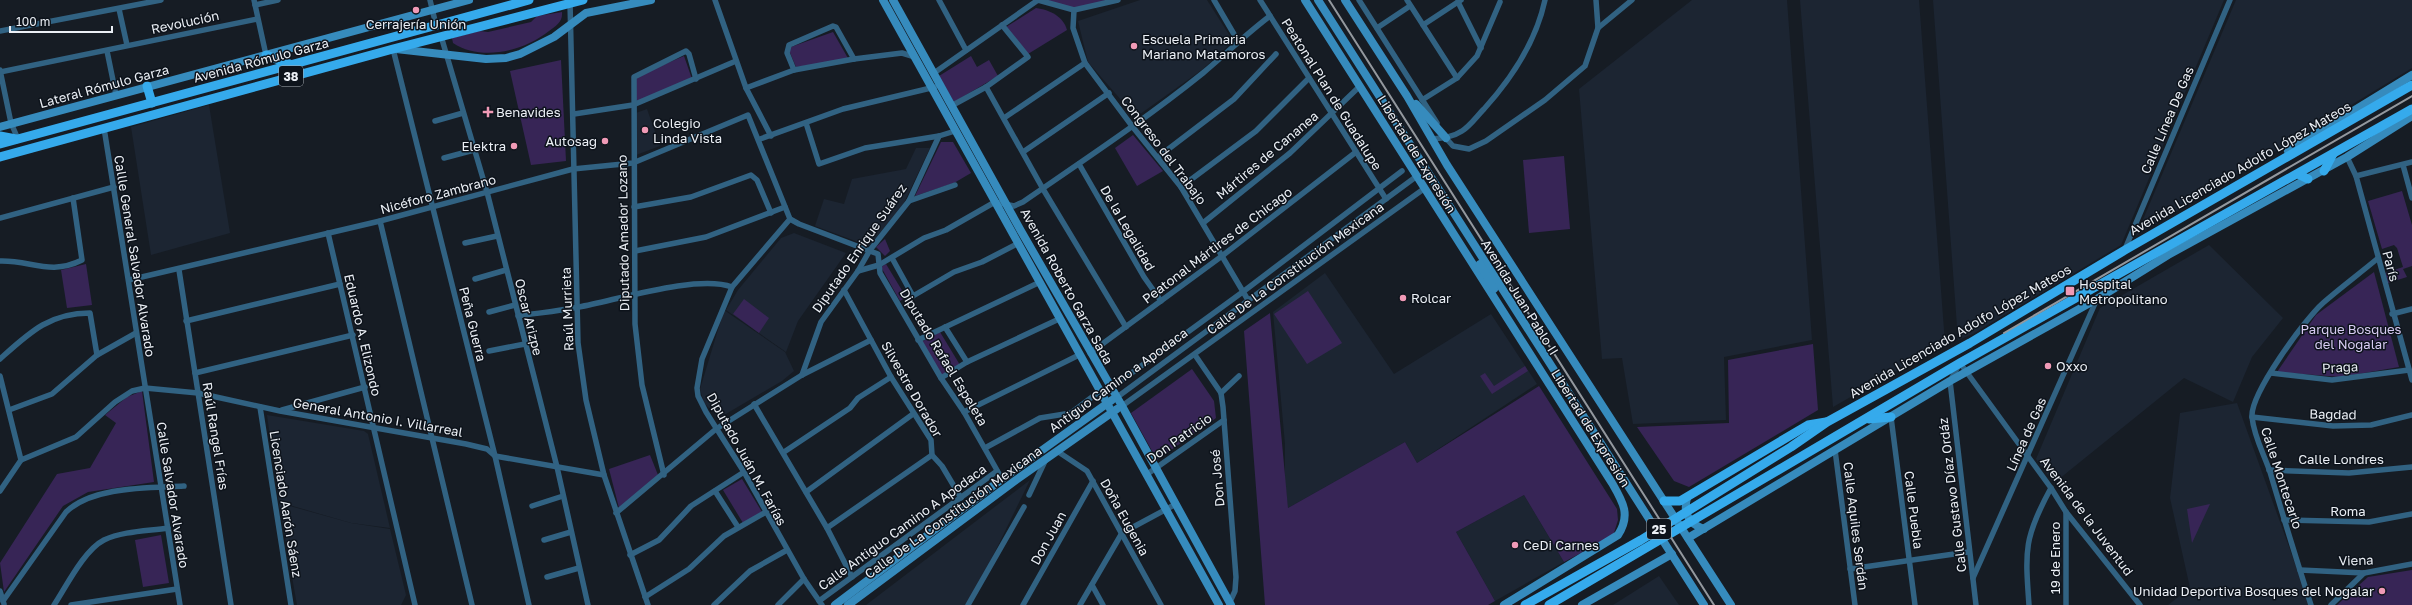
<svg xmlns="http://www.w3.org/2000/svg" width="2412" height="605" font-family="'Golos Text',sans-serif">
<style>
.built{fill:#1c2532}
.green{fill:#372556}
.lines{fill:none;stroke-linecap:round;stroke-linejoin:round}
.street{stroke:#316282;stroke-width:5.5}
.secondary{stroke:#368bbd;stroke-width:8}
.primary{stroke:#35aaec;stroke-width:9}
.rail{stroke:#93989e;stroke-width:2}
.poi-dot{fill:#f09ab6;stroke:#0d131b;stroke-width:1.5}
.labels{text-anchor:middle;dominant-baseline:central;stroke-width:3;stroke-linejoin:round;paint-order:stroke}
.shield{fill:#0d131b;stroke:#a8adb4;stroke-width:1}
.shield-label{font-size:12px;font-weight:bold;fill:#ebeff5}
.street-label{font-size:13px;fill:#ebeff5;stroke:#0d131b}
.poi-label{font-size:13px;fill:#ebeff5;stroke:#0d131b;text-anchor:start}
.park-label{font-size:13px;fill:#d7cbf2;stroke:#0d131b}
</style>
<rect width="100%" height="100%" fill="#161c24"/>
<g class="built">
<path d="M1140,0H1207L1233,41L1203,69L1136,117L1088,62L1078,21Z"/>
<path d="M1692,0H1787L1812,340L1724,357L1726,420L1633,424L1622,358L1602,359L1579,89Z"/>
<path d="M1800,0H1919L1945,343L1833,407Z"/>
<path d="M1933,0H2224L2121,245L1973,334L1958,340Z"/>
<path d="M2236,0H2412V68L2136,236Z"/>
<path d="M209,105L230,233L151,255L131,127Z"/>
<path d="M647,109L660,146L636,155L633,114Z"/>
<path d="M916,148H930L903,205L869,246L815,226L824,199L844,204L852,179L906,169Z"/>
<path d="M794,233L846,253L798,321L786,352L726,310L738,290L781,238Z"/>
<path d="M2209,245L2283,318L2252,357L2233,402L2184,378L2054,483L2036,459L2100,308Z"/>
<path d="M1325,273L1394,374L1491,314L1537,384L1417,463L1405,442L1288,508L1285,483V444L1273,312Z"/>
<path d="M724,310L785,352L794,371L782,381L719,418L704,403L700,389Z"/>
<path d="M2237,403L2310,605H2168L2190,588L2170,498L2180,413Z"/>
<path d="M267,415L364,431L368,434L390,528L351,523L279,502Z"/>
<path d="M1030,480L969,605H866Z"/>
<path d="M1524,495L1564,562L1495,601L1456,532Z"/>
<path d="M279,503L351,523L390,529L406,595L401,605H297Z"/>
<path d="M1659,576L1679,605H1613Z"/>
</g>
<g class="green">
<path d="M1044,0H1112L1074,8Z"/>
<path d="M1036,8C1050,10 1063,16 1067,30L1028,54L1006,27Z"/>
<path d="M562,12C563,22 556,26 549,31C524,51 482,62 453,43L452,38L480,31L488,32L531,22L537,16Z"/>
<path d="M833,32L849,60L796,67L788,48Z"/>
<path d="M684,56L692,79L636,103L635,77Z"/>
<path d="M971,56L977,67L989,60L998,76L954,102L939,76Z"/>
<path d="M561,60L566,161L531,165L510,71Z"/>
<path d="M1133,135L1163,171L1137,186L1115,148Z"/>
<path d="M941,142H953L971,173L954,183L915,196Z"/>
<path d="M1564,156L1570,229L1529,233L1523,160Z"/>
<path d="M2402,191L2412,225V266L2403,269L2407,277L2388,283L2385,273L2403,267L2397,248L2394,245L2382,249L2368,201Z"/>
<path d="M885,239L890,251L885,256L876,247Z"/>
<path d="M86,264L92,305L67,308L61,270Z"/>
<path d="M886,264L906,297L900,301L881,267Z"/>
<path d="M2374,272L2399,367L2341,377L2277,372L2316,315Z"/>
<path d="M1308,291L1342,343L1307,364L1274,314Z"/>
<path d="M744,299L769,318L759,333L733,314Z"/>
<path d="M1270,313L1288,508L1405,442L1417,463L1539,386L1617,509L1618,520L1613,536L1564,562L1524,495L1456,532L1495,601L1488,605H1265L1244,331Z"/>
<path d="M940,332L960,365L941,376L921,342Z"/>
<path d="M1813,344L1818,410L1689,487L1674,481L1637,427L1729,423L1728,360Z"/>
<path d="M1525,366L1528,371L1492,394L1480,376L1485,373L1494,386Z"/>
<path d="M1192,369L1214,401L1216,418L1157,460L1131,413Z"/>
<path d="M142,391L154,482L88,492L63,506L4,592L0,563L57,474L90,468L116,423L105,415L127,397Z"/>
<path d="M650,455L658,475L619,508L609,469Z"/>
<path d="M742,479L762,512L743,523L723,490Z"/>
<path d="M2210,504L2192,543L2187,509Z"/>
<path d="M161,535L169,583L143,587L135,540Z"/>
<path d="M2412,570V605H2337L2368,577Z"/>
</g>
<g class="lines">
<g class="street">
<path d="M254,0L266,55"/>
<path d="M430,0L436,25"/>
<path d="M715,0L746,88L771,136"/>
<path d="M939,0L966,50"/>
<path d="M1214,0L1238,41"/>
<path d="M1260,0L1386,199"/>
<path d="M1359,0L1437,123"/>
<path d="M1407,0L1457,78"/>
<path d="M1596,0L1598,28"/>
<path d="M570,2L578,343L586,400L604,475L648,605"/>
<path d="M1458,2L1481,48"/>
<path d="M255,5L278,0"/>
<path d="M119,9L127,45"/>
<path d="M1074,10L1073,28L1085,63L1132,126L1181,187L1248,300"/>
<path d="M1423,25L1461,0"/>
<path d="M1377,28L1410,6"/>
<path d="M0,31L161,0"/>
<path d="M441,36L487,192L557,467L588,605"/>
<path d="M393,49L495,456L529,605"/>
<path d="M107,51L116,95"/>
<path d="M0,70L11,123L18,139"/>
<path d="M794,70L787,53L789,45L833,26L836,27L854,59"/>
<path d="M0,72L257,19"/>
<path d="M934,73L1038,0L1074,10L1118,0"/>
<path d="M986,87L1043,189L1126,327"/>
<path d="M746,88L794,70L854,59L902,53L915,57"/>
<path d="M1422,100L1457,78L1477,56L1500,2"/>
<path d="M953,105L986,87L1028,57L1002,25"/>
<path d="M574,114L633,105L736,61"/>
<path d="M1004,118L1085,63"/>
<path d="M435,121L463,113"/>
<path d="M806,123L819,164L865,148L939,136L955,131"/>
<path d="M104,128L180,605"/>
<path d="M1444,136L1453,146L1469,149L1486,141L1545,100L1585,66L1598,28L1632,0"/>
<path d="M760,139L843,109L935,87"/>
<path d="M1432,139C1443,138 1453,137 1462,131C1470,126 1477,116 1484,109C1512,78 1536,42 1545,0"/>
<path d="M1023,152L1109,93"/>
<path d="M1158,157L1234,99L1276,54"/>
<path d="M2347,157L2356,176L2412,380"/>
<path d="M444,158L474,150"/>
<path d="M1079,164L1144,277L1161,301"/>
<path d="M2403,165L2412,198"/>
<path d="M2356,176L2412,162"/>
<path d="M1181,187L1256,131L1309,78"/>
<path d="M909,201L955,185"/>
<path d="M634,207L691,197L751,175L757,180L771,213"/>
<path d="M0,218L114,187"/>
<path d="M790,219L732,287L702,359L697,388L698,396L706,412L744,472L804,579L822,605"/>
<path d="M380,221L472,605"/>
<path d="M1203,223L1290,153L1360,86"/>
<path d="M328,233L415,605"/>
<path d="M465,243L497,236"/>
<path d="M2125,249L2230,0"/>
<path d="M635,251L706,237L785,207"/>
<path d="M892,258L913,296L954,272L982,262L1017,244"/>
<path d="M0,261C31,260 50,276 82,260L73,198"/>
<path d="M179,270L231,605"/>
<path d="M858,271L879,265L924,238L946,230L995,202L1014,206L1023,202C1084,160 1146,119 1203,73C1226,54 1246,34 1270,16"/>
<path d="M475,279L506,270"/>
<path d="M129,280L380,221L573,169L633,163L748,115L790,219L799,224L878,254L880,273L941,378L964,412L1002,479"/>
<path d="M844,290L891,377L931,440L932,455L942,466L961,498"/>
<path d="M489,312L515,305"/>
<path d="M2392,314L2412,309"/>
<path d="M518,316C538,313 559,311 579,307C617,300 698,274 732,287"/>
<path d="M186,321L340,284"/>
<path d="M945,327L967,362"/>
<path d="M918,340L1038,283"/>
<path d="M489,351L525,344"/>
<path d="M1090,353L1222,256L1356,152"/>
<path d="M1195,355L1221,393L1223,407L1236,577L1235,591L1229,604"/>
<path d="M0,359C29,333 49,313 90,313L97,355"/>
<path d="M195,373L353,335"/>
<path d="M2271,373L2332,380L2409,370"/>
<path d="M802,375L821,322L858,271L870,250L909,201L939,136"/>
<path d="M0,376L21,460L0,491"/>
<path d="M941,378L967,362L1059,319"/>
<path d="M1111,388L1244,291L1402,171"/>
<path d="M1221,393L1239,376"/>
<path d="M1116,398L1417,176"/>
<path d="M754,404L827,528L852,577"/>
<path d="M1122,406L1425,188"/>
<path d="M260,407L291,605"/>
<path d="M9,410L52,394L97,355L136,333"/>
<path d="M282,410L365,387"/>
<path d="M964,412L1079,355"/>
<path d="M1891,417L1915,605"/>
<path d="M2252,417L2333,426L2371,425L2412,415"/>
<path d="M985,448L1040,418L1071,413L1100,391"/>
<path d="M1835,450L1855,605"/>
<path d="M1057,451L1087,471L1161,605"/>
<path d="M784,452L850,408L858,398L891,377"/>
<path d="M21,460L76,437L115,402L132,391L145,388L198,393L280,411L466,444L487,449L495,456L604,475"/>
<path d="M2269,470L2349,473L2412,467"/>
<path d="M664,475L642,385L635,324L634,77L686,51L689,54L696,79"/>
<path d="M1146,475L1224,420"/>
<path d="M715,491L738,527"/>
<path d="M806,492L913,414"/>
<path d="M1029,495L1046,459"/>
<path d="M532,506L563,496"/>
<path d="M2066,512V605"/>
<path d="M616,513L716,429L802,375L871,340"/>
<path d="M2284,520L2369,522L2412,514"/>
<path d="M827,528L932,455"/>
<path d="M544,540L571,532"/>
<path d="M630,555L659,540L691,506L744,472"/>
<path d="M1850,569L1968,552"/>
<path d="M2300,570L2364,573L2412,564"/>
<path d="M547,577L579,568"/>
<path d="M1973,578L2097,299"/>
<path d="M1092,585L1103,605"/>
<path d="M0,591L4,604"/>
<path d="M645,597L689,569L724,536L766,512"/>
<path d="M3,601L66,512C93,486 149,488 184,486"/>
<path d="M819,601L997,471"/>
<path d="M54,605C66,587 84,550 104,540C123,531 148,531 168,528"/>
<path d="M71,605L177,589"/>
<path d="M714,605L750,571L787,550"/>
<path d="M778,605L804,579"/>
<path d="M968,605L1024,507"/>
<path d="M1023,605L1093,481"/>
<path d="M1080,605L1122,533L1176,504"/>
<path d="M1976,605L1950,381L1960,363L2051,488L2066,512L2140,605"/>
<path d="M2029,605C2025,550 2024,537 2051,488"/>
<path d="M2311,605C2297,561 2283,516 2270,472C2264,454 2254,437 2252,417C2250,394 2305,319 2323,303C2340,288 2359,274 2377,259"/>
<path d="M2331,605L2364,573"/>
</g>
<g class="secondary">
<path d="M883,0L1219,605"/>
<path d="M893,0L1021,231L1122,406L1231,605"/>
<path d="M1305,0L1612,483C1623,502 1631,515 1618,535L1504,605"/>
<path d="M1318,0L1704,605"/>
<path d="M1345,0L1407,96L1447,165L1731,605"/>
<path d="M396,49L486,59L506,58L520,54L554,37L586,13L651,0"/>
<path d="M1416,104L1446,138"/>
<path d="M0,127L469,0"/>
<path d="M2288,151L2412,75"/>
<path d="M1480,264L1494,289"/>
<path d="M1687,498C1683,513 1689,524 1704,529"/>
<path d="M1688,538L1950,381L2097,299L2168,255L2347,157L2412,116"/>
<path d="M835,605L1002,479L1112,400"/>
<path d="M848,605L1016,480L1117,409"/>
<path d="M1582,605L1672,554"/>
</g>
<g class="primary">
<path d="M266,55L292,65"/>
<path d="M147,86L152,103"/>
<path d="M0,136L16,139"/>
<path d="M0,144L529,0"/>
<path d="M0,157L393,49L583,0"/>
<path d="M2324,171L2333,154"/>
<path d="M2298,174L2308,179"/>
<path d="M1869,419L1891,417"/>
<path d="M1664,501H1680L1808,425L1826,422"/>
<path d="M1525,605L1641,540L1791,447L1827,422L1970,343L2125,250L2412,85"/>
<path d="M1549,605L1960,363L2412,109"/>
</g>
<g class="rail">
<path d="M1329,0L1714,605"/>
<path d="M2004,333L2412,96"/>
</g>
</g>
<g class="poi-dot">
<circle cx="416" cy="10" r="4"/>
<circle cx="1134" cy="46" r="4"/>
<path d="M486 106h4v4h4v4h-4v4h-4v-4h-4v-4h4z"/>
<circle cx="645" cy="130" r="4"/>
<circle cx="605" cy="141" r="4"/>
<circle cx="514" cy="146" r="4"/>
<rect x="2065" y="286" width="10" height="10" rx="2"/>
<circle cx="1403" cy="298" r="4"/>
<circle cx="2048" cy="366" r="4"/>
<circle cx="1515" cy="545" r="4"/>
<circle cx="2382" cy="591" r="4"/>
</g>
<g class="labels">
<g class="shield">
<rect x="279" y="66" width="24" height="20" rx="3"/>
<rect x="1647" y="519" width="24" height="20" rx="3"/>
</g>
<g class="shield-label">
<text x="291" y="76">38</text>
<text x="1659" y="529">25</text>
</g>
<g class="street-label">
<text transform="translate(185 22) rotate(-12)">Revolución</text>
<text transform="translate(261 60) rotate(-15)">Avenida Rómulo Garza</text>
<text transform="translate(104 86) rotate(-15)">Lateral Rómulo Garza</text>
<text transform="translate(1332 94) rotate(58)">Peatonal Plan de Guadalupe</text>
<text transform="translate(2167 120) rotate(-67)">Calle Línea De Gas</text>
<text transform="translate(1164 150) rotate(53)">Congreso del Trabajo</text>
<text transform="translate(1417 154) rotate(58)">Libertad de Expresión</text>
<text transform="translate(1267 155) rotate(-40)">Mártires de Cananea</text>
<text transform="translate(2240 168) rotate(-30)">Avenida Licenciado Adolfo López Mateos</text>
<text transform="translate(438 194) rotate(-15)">Nicéforo Zambrano</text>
<text transform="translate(1128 228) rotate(60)">De la Legalidad</text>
<text transform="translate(623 233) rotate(-91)">Diputado Amador Lozano</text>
<text transform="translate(1217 245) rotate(-37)">Peatonal Mártires de Chicago</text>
<text transform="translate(859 248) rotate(-55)">Diputado Enrique Suárez</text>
<text transform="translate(135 256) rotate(81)">Callle General Salvador Alvarado</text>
<text transform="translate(2391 266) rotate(75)">París</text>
<text transform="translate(1295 268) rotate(-36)">Calle De La Constitución Mexicana</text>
<text transform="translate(1067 286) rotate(61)">Avenida Roberto Garza Sada</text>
<text transform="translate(1520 297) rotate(58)">Avenida Juan Pablo II</text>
<text transform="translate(567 309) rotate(-92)">Raúl Murrieta</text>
<text transform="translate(529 317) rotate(76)">Oscar Arizpe</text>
<text transform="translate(473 324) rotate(76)">Peña Guerra</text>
<text transform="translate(1960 331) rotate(-30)">Avenida Licenciado Adolfo López Mateos</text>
<text transform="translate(363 335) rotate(77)">Eduardo A. Elizondo</text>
<text transform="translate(944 357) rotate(59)">Diputado Rafael Espeleta</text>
<text transform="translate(2340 367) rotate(-3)">Praga</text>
<text transform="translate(1118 380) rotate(-36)">Antiguo Camino a Apodaca</text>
<text transform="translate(912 389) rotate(60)">Silvestre Dorador</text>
<text transform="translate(2333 414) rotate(1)">Bagdad</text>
<text transform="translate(378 417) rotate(10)">General Antonio I. Villarreal</text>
<text transform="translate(1591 428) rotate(58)">Libertad de Expresión</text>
<text transform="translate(2026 434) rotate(-66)">Línea de Gas</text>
<text transform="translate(216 436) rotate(81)">Raúl Rangel Frías</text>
<text transform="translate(1179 438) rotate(-35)">Don Patricio</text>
<text transform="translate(747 459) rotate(61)">Diputado Juán M. Farías</text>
<text x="2341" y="459">Calle Londres</text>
<text transform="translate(1217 478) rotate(-95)">Don José</text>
<text transform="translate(2282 478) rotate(72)">Calle Montecarlo</text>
<text transform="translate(173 495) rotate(81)">Calle Salvador Alvarado</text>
<text transform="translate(1952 495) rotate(-97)">Calle Gustavo Díaz Ordáz</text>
<text transform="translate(286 504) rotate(81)">Licenciado Aarón Sáenz</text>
<text transform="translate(1914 510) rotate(83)">Calle Puebla</text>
<text x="2348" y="511">Roma</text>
<text transform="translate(953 512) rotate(-36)">Calle De La Constitución Mexicana</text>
<text transform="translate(2087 516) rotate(53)">Avenida de la Juventud</text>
<text transform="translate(1125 517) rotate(61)">Doña Eugenia</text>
<text transform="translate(1856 526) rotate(83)">Calle Aquiles Serdán</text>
<text transform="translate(902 527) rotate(-36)">Calle Antiguo Camino A Apodaca</text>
<text transform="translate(1048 538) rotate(-61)">Don Juan</text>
<text transform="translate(2055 558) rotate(-90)">19 de Enero</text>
<text transform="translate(2356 560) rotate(-2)">Viena</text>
</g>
<g class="poi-label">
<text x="416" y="24" text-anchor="middle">Cerrajería Unión</text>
<text x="1142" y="39">Escuela Primaria<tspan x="1142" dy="15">Mariano Matamoros</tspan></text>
<text x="496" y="112">Benavides</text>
<text x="653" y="123">Colegio<tspan x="653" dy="15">Linda Vista</tspan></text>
<text x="597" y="141" text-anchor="end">Autosag</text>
<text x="506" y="146" text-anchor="end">Elektra</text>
<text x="2079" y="284">Hospital<tspan x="2079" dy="15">Metropolitano</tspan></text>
<text x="1411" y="298">Rolcar</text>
<text x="2056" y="366">Oxxo</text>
<text x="1523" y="545">CeDi Carnes</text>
<text x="2374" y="591" text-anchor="end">Unidad Deportiva Bosques del Nogalar</text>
</g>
<g class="park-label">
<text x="2351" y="329">Parque Bosques<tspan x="2351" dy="15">del Nogalar</tspan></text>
</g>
</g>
<path d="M10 26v6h102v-6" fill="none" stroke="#ebeff5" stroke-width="2"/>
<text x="16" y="26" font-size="12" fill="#ebeff5" stroke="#0d131b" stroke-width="3" paint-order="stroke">100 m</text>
</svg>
